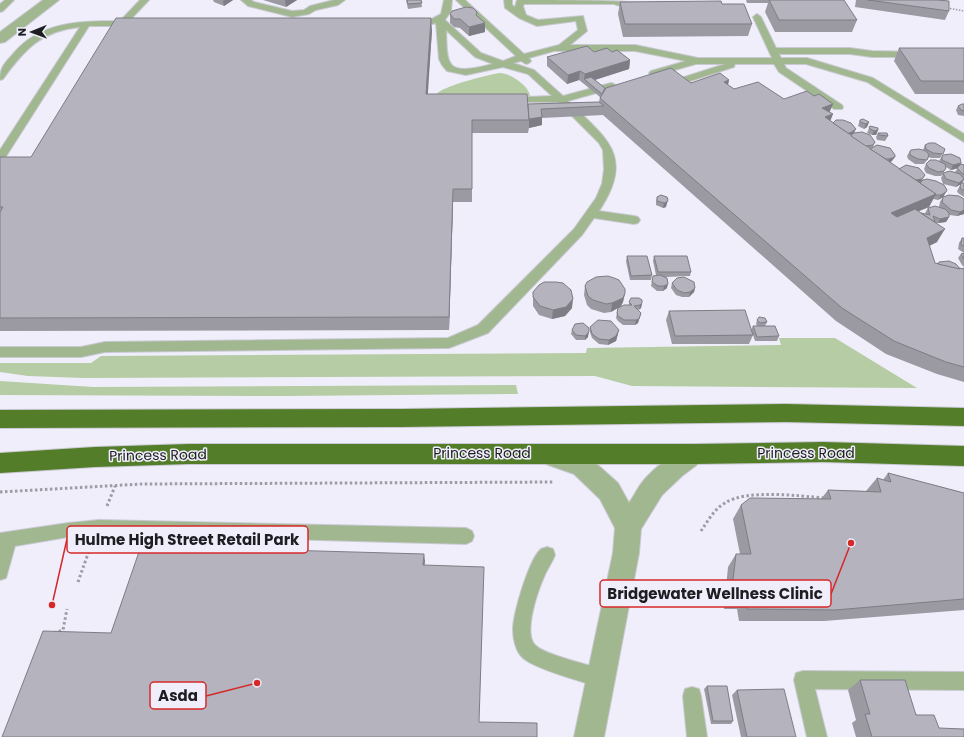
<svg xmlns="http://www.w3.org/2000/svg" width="964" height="737" font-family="Poppins,sans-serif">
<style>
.green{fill:#b5cca4}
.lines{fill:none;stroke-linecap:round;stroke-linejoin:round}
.service-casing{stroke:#c9c9d3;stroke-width:2}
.minor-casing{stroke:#c9c9d3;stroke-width:2}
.tertiary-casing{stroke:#c9c9d3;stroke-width:2}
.trunk-casing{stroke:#c9c9d3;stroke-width:2}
.path-far1{stroke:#9d9ca5;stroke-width:1.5;stroke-dasharray:1.5 1.5;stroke-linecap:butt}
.path{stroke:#9d9ca5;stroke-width:3;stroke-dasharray:2.5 2.5;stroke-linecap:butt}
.service{fill:#a1b790;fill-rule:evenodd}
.minor{fill:#a1b790;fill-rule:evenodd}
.tertiary{fill:#a1b790;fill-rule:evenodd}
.trunk{fill:#537d28;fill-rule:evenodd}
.wall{fill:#9b9aa3;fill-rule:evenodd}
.shaded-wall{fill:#7e7d85}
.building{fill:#b4b3be;stroke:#7e7d85}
.labels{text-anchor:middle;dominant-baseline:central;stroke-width:3;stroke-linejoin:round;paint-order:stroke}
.street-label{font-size:14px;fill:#1e1e22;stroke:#efeefa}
.leader{fill:none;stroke:#d62828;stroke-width:1.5}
.callout-dot{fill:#d62828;stroke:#efeefa;stroke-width:1.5}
.callout{fill:#efeefa;stroke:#d62828;stroke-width:1.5}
.callout-label{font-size:15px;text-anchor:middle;font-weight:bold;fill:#1e1e22}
</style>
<rect width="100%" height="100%" fill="#efeefa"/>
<g class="green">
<path d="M500,73C510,73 529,86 530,96L524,98L438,96L437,94C440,87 490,74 500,73Z"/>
<path d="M779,338H835L917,388L632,386L595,376L84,378L28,376L0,372V363H91L101,356L586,353L587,348L781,345Z"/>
<path d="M0,381L93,387L516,385L518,394L287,396L0,395Z"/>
</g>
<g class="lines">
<defs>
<g id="service">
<path d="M5,0H14L3,11L0,12V4Z"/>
<path d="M140,0H149L129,21L135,22L136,24L135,26H89L5,158L0,161V150L80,27C41,31 25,49 3,79L0,80C0,67 5,63 13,54C40,21 81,21 120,21Z"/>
<path d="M241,0H251L254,2L292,11L304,10L310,6L334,0H345L338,5L316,10L309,14L292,17L248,6Z"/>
<path d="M444,0H452L451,11L445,20L481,53L503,61L516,56L456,0H465L524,54L559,45L578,30L576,21L537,26L519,18L505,8L504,0H512V5L515,7L517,0C534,0 637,0 643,4C637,10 621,7 614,4H524L523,6L526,15L538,20L583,16L587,31L570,45H635L698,58H772L753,17L757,14L761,17L776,48H850L872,51L917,52L919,54L917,56L914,57H872L850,54H779L781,58H807L873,78L964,134V142L867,82L806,64H784L786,68L842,105L843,107L842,109H834L779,72L774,64H735L734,67L684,83L679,80L681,78L725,64H696L654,76L649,73L651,71L686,61L635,51H554L529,58L531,61L529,63L526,64L521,61L513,63L534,70L563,96L611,83L614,84L616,86L614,88L568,101C606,138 636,156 599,211L634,216L638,217L640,220L638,223L634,224L594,218L582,235L488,333L449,348L105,352L81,357H0V347H81L105,342L448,338L478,325L574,229L596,198L602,184L604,170L603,150L599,143L558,102H522L521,100L526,97L552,96L528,74L503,67L466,75L447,71L442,65L439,59L436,23L432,24L428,21L441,14ZM446,30L475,57L493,64C483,66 458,74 451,64C445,56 447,40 446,30Z"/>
<path d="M99,520L466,528L472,531L474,536L472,541L466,544L99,534L68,537L15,546L6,578L0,580V533L68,523Z"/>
<path d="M547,547L553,549L555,555C552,563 547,569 544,577C538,590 523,633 535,645C544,655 591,665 607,671L609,678L607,685L600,687C583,682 535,669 523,658C516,652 513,639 513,630C513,614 529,559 541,549C543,548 545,548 547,547Z"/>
<path d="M803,671L964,672V690L815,689L827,737H807L794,680L796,673Z"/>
<path d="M692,687L699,689L701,696L707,737H687L683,696L685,689Z"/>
</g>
<path id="minor" d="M694,444L702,447L706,454L702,461L682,476L662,495L641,529L639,553L604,737H574L613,553L615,528L600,499L574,474L540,462L536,455L540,448L548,445L591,459L618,483L629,503C634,496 638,487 644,480C655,467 678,449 694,444Z"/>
<path id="tertiary" d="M43,0H59L5,42L0,43V32Z"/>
<g id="trunk">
<path d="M786,404L964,408V426L786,422L401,427L0,428V410L401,409Z"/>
<path d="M823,442L964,446V466L823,462L694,464H189L95,467L0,473V453L95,447L189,444H694Z"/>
</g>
</defs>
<use href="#service" class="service-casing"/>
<use href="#minor" class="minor-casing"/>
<use href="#tertiary" class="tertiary-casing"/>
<use href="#trunk" class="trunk-casing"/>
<path class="path-far1" d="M947,8L964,11"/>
<g class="path">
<path d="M0,492L142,484L553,482"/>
<path d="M107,506L115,486"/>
<path d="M701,531C708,521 714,509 725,503C746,489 799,496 825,498"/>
<path d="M78,582L90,548"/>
<path d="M54,633L63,630L67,609"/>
</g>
<use href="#service" class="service"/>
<use href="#minor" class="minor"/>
<use href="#tertiary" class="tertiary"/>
<use href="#trunk" class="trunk"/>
</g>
<g class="wall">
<path d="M213,0H233L224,6L214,2Z"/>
<path d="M263,0H297L286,7Z"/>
<path d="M406,0H421L422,7L408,9Z"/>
<path d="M746,0H840L857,20L852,32H775L765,12L768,3H747Z"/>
<path d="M856,0H945V1L949,11L945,20L855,7Z"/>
<path d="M620,2L722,4L752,24L748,36L623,37L618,14Z"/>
<path d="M450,14L477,17L485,23V32L469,36L460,28L454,27L450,23Z"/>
<path d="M432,30L427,94L528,104L599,102L600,97L579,80L567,84L547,66V57L594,52H612L630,60L629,69L595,80L605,88L729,80L728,85L734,89L784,99L830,112V121L855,133L875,142L873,147L892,161L890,162L899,169L922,181L946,192L943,197L964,199V214L957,216L949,215V217L946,222L938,223H935L937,242L929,246L935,263L937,264L939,262L962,269L964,267V382L937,374L886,354L836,321L603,115L542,118V125L529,128L528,133H472V202H453L449,330L0,331V157H31ZM943,197L940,202L939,207L928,208L925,213L926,214L920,213L918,211L929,207L933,199L938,200Z"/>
<path d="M899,48H964V94H915L894,61Z"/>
<path d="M964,104V116L958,115L956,110L958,106Z"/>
<path d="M860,120L869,122L867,127L864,129L858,126Z"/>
<path d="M870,126L878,130L876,135H872L867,133Z"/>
<path d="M878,133L888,136L885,141L877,140L876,137Z"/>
<path d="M925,145L945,149L940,158H931L929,157L924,164H915L908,159L907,156L910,151L923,150Z"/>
<path d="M942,156L961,163L960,166L964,165V180L962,183H964V197L958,193L957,191L961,184L956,187L943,184L941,178L943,174L941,176H935L926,173L924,169L926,164L939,162V161ZM946,167L951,170L958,168L955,172L943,173Z"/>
<path d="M661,195L666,207L663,208L656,205V202L657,197Z"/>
<path d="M962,238H964V267L962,265L958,258L961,254L964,253L958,249L959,243Z"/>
<path d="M627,256L652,275L651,280H630L626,261Z"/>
<path d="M654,256L691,272L690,276L665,277L667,288L663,291H657L651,286L653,276L656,275L653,261Z"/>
<path d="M672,283L695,288L694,292L689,297H682L676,295L671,288Z"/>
<path d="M585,286L625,293L623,302L621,306L629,305V302L642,303L641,308L638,310L641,313L638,323L635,325H623L618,321L616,318L618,308L611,312L604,313L591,309L587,305L584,295Z"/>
<path d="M533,292L572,308L565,316L552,319L539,315L533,306Z"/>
<path d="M669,311L751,330L753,326H757L756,324L757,320L767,322L765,326L779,336L777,341H755L753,335L749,344H672L666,320Z"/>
<path d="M590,327L618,334L616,341L608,345L599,344L592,338L590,332Z"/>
<path d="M572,330L588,337L585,340H576L571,334Z"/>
<path d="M888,473L964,493V610L824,621H739L737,609H724L728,567L736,554H740L733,519L741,505L821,499L828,490L866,491L877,478L883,480Z"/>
<path d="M860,680L939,728L964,737H856L852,723L856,720L848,690Z"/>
<path d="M707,686L733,721L731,724H711L704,689Z"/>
<path d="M737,690L796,737H741L732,695Z"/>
</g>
<g class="shaded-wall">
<path d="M225,0H233L224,6L223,1Z"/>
<path d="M285,0H297L286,7Z"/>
<path d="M431,18L432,30L427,107L426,94Z"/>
<path d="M485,23V32L469,36V27Z"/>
<path d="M630,60L629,69L588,82L584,79L585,74Z"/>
<path d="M580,71L579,80L567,84L568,75Z"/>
<path d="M729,80L726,93L724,82Z"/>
<path d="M833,104L828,116L833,114L828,127L822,108Z"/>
<path d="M542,117V125L529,128V120L528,119Z"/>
<path d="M869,122L867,127L864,129L866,124Z"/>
<path d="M856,129L854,133L848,138L850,133Z"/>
<path d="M878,130L876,135H872L874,131Z"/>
<path d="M895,157L892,161L887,164L889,159Z"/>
<path d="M961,163L959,168L951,170L953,165Z"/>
<path d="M925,175L920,184L915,181Z"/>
<path d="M964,180L961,184L956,187L959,183Z"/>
<path d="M453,189V202L449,330V317Z"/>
<path d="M946,192L943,197L938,200L941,195Z"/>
<path d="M936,194L929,207L884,226L891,213Z"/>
<path d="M668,200L666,207L663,208L664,203Z"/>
<path d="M964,210V214L957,216L960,212Z"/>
<path d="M949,217L946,222L938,223L940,219Z"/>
<path d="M945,229L937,242L919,251L927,238Z"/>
<path d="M668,284L667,288L663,291L664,286Z"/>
<path d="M695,288L694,292L689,297L690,292Z"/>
<path d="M625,293L623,302L621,306L611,312L612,303Z"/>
<path d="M573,299L572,308L565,316L552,319L553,310Z"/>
<path d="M642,303L641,308L639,310L640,305Z"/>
<path d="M641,313L638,323L635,325L636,320Z"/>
<path d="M619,330L616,341L608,345L609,340Z"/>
<path d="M589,332L588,337L585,340V336Z"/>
<path d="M424,554L425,561L424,572L423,565Z"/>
</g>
<g class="building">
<path d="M407,0H421L422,3L408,4Z"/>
<path d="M769,0H844L857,20H779Z"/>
<path d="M868,0H937L949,1V11Z"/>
<path d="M721,1L722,4H744L752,24H625L620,2Z"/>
<path d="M466,7L473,8L477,12L476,15L485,23L469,27L460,19H454L450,14L452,11Z"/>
<path d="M116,18H431L426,94H527L529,120H472V189H453L449,317L0,318V212L3,207H0V157H31Z"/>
<path d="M587,46L594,52L607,48L612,52L617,50L630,60L585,74L580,71L568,75L547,57Z"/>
<path d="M899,48H964V81H921Z"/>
<path d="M671,68L691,83L720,73L729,80L724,82L734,89L758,82L784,99L807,91L814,96L819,94L833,104L822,108L833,114L825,117L936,194L891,213L897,217L915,209L945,229L927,238L935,263L964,269V367L946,362L894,341L842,308L600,98L606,88Z"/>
<path d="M591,77L605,88L602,94L584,79Z"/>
<path d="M599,102L604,106L541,109L542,117L529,119L528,104Z"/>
<path d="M962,104H964V111L961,110L958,106Z"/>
<path d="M863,119L869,122L866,124L860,122V120Z"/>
<path d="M836,120H843L851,123L856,129L850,133H848L833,123Z"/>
<path d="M870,126L878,128V130L874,131L869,128Z"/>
<path d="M862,132L870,135L875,142L873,145L866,146L851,136L852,134L854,133Z"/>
<path d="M878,133H887L888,136L879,135Z"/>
<path d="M929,143H935L945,149L943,154L933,153L926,149L925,145Z"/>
<path d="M877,145L890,148L895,155V157L889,159H886L870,149Z"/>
<path d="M919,149L926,151L929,155L927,160L918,159L910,155V151L911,150Z"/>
<path d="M951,154L960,158L961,163L953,165L942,160V156L943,155Z"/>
<path d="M930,160H936L945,164L946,168L944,171L938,172L929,168L926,164Z"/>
<path d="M961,164L964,165V174H963L957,168Z"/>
<path d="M906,165L919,168L925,175L922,179L916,180L899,169Z"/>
<path d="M950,171L960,174L964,179L959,183L946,179L943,173Z"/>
<path d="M927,179L936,181L944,185L947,190L946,192L941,195H935L936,194L920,183L923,180Z"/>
<path d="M961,183H964V191L961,189L960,187Z"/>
<path d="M661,195L667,197L668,200L667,202L664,203L657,201V197Z"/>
<path d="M949,195L959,196L964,199V210L960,212L951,210L942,202L943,197Z"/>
<path d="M935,206L945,209L949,213V217L940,219L933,216L935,222L921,213L930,215L928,208Z"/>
<path d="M962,238H964V246L961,245Z"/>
<path d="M964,253V259L961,254Z"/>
<path d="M627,256H647L652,275L631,276Z"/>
<path d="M654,256H687L691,272H658Z"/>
<path d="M949,261L956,264L960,269L938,264L939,262Z"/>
<path d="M660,275L667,278L668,284L664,286H658L652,282L653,276Z"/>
<path d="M608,276L614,278L619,280L625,289V293L623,298L612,303L606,304L593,300L588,296L585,286L587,282L596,277Z"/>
<path d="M684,277L694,282L695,288L690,292L684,293L677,290L672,283L677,278Z"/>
<path d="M544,282H556L563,283L571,290L573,299L566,307L553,310L540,306L533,297V292L539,285Z"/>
<path d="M631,298H639L642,300V303L640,305L634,306L641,313L639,319L636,320H624L618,316L617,313L618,308L624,305H632L629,302Z"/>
<path d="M745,310L753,335L675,336L669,311Z"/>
<path d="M759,317L765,318L767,322L760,323L757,320Z"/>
<path d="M598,320L611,321L619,330L616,336L609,340L599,339L592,334L590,327Z"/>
<path d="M583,323L589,328V332L585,336L576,335L572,330L575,324Z"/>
<path d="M753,326H775L779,336L757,337Z"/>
<path d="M888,473L964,493V599L835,610L747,609L746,597H731L736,554H751L741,505L750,498L831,499L828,490L881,492L877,478L891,482Z"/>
<path d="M141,546L424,554L423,565L484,567L479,722L537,723V737H2L43,631L111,633Z"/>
<path d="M860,680H905L916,715H934L939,728L964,729V737H872L865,714H870Z"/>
<path d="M707,686H727L733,721H713Z"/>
<path d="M784,689L796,737H747L737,690Z"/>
</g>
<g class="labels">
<g class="street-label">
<text x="482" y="453">Princess Road</text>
<text x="806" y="453">Princess Road</text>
<text transform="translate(158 455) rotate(-1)">Princess Road</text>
</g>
</g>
<path class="leader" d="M52 605L67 539M851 543L831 594M257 683L206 696"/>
<g class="callout-dot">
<circle cx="52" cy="605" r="4"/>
<circle cx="851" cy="543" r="4"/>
<circle cx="257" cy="683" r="4"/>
</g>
<g class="callout">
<rect x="67" y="526" width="241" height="27" rx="4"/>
<rect x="600" y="580" width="231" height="27" rx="4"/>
<rect x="150" y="682" width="56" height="27" rx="4"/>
</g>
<g class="callout-label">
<text x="187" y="545">Hulme High Street Retail Park</text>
<text x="715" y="599">Bridgewater Wellness Clinic</text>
<text x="178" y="701">Asda</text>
</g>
<g transform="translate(32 32) rotate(269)" stroke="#efeefa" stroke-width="3" paint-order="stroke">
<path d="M0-3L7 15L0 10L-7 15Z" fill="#1e1e22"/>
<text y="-6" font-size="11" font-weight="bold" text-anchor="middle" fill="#1e1e22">N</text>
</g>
</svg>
